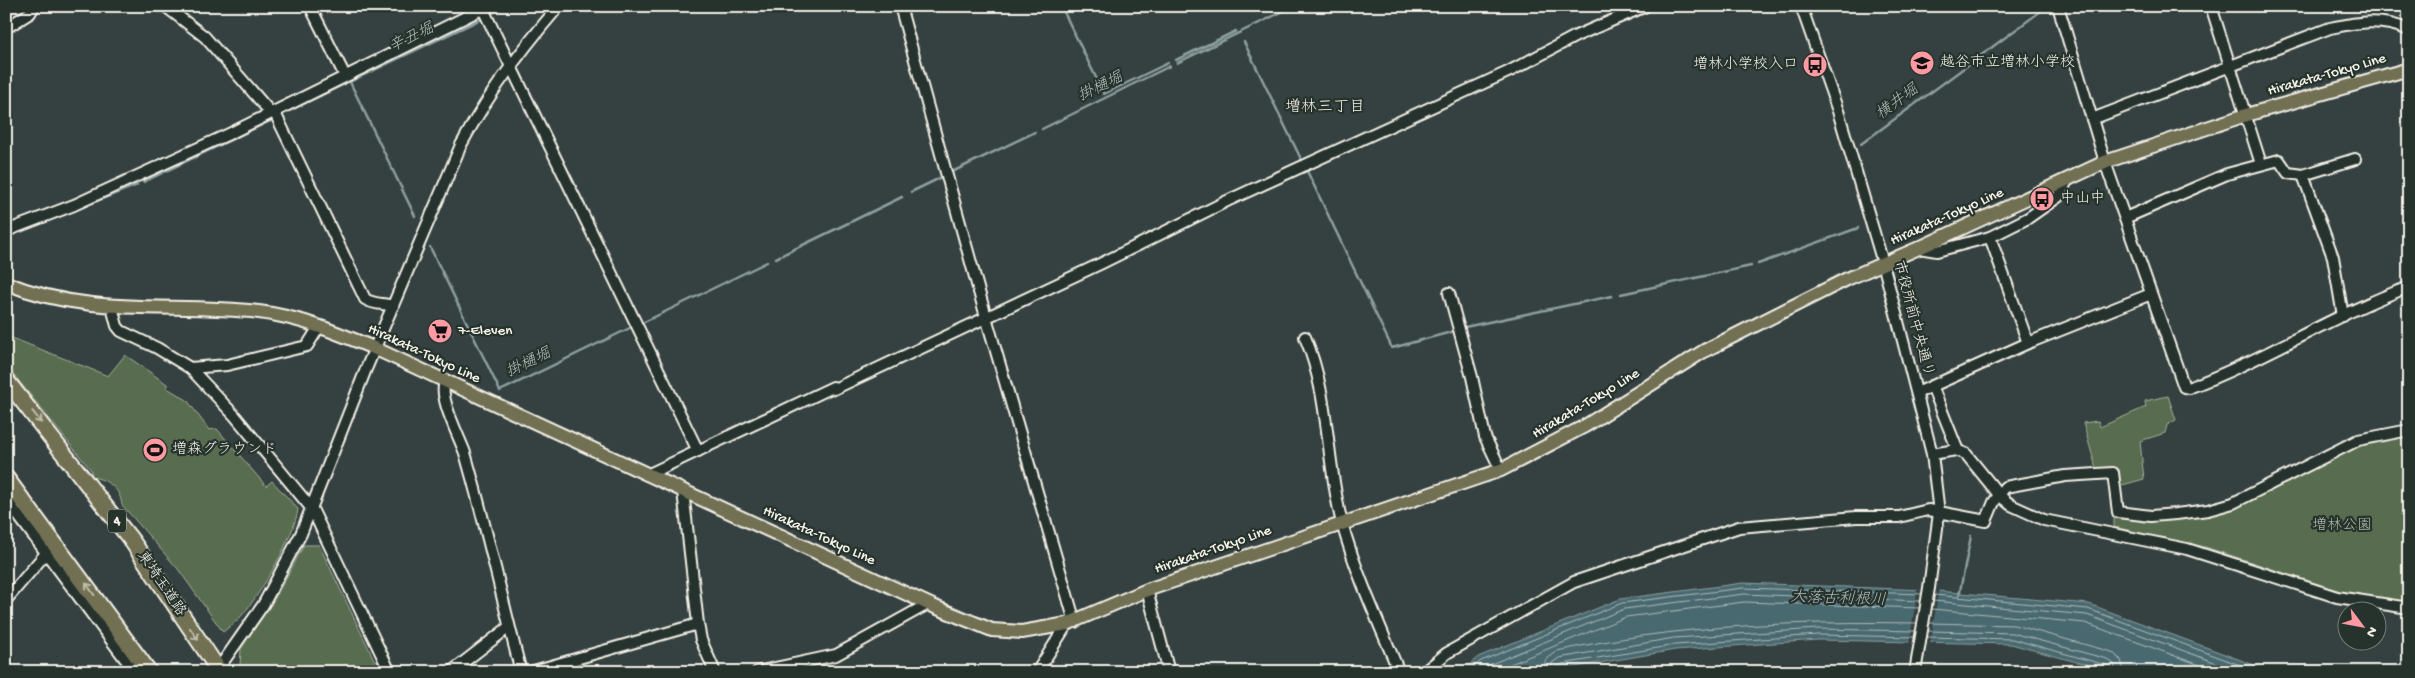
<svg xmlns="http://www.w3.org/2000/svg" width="2415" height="678" font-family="'Gochi Hand','Klee One',sans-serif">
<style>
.green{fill:#586c4f;stroke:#a6ae9c}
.water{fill:#496970;stroke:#8d9fa0}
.pier{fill:#354141}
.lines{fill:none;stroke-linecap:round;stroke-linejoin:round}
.shore{stroke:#b0bbb8;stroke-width:1}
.stream{stroke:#8d9fa0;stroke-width:2.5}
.minor-casing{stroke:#f4f1e8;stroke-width:14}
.major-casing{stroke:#f4f1e8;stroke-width:16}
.highway-casing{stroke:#f4f1e8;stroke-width:19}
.minor{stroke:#26332d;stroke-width:10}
.major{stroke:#716f52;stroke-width:12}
.highway{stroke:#716f52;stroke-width:15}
.oneway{stroke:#c0bdac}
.labels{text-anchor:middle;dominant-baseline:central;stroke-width:4.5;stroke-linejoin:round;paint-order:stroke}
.shield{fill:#26332d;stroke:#b6b8b0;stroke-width:1}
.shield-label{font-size:14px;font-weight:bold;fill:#f4f1e8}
.poi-label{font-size:15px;fill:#f4f1e8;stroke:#26332d;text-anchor:start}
.street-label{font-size:15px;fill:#f4f1e8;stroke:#26332d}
.park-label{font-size:15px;fill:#b6bcab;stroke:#26332d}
.water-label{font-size:16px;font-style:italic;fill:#b0bbb8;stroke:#26332d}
.neighbourhood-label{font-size:16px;fill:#f4f1e8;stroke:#26332d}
</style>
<rect width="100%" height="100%" fill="#354141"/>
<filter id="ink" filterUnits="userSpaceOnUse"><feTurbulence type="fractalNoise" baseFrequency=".02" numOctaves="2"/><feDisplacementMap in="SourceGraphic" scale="10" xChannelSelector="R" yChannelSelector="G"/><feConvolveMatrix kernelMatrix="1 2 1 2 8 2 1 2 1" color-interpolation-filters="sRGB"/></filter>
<g filter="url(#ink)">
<g class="green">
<path d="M12,338L108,376L125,355L167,384V388L187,400L209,430L217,429L266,486L272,481L298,509C295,535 261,593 243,614C238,621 230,626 223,632L178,569L122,505C120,488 108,480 92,477L91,470L6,365V341Z"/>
<path d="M2168,396L2176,420L2167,425L2165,433L2140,441L2144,479L2119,486L2115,468H2096L2083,423L2098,421L2100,427L2146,407L2145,401Z"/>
<path d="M2409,436V603L2349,594L2205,547L2114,527V518L2150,520L2205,516L2235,508L2361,445Z"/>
<path d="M304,545H319L380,672H242L240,666L241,649L274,600Z"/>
</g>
<path class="water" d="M1743,583L1926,590L2089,604L2273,672H2113L2011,644L1818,640L1675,650L1563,669L1558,672H1461L1478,657L1620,599Z"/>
<path class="pier" d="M1918,587L1939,588L1930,645L1909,644Z"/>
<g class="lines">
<g class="shore">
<path d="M1934,595L2088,609L2259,672"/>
<path d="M1933,601L2087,615L2241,672"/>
<path d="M1932,609L2085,623L2219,672"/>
<path d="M1929,623L2014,625L2112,652L2121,660L2124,672"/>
<path d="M1928,631L2012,633L2107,659L2114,664L2116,672"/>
<path d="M1927,637L2012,639L2106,665L2110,672"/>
<path d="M1468,672L1481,661L1622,603L1743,588L1922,594"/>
<path d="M1478,672L1484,667L1624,609L1744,594L1921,601"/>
<path d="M1491,672L1626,617L1744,602L1919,608"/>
<path d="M1542,672L1546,659L1557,651C1675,625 1796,621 1917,623"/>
<path d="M1550,672L1552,663L1559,658L1674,638L1818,629L1916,631"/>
<path d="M1556,672L1557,667L1562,664L1675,645L1818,635L1915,637"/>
</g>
<g class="stream">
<path d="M1061,6L1104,94L1168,63"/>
<path d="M490,14L506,6"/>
<path d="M1244,42L1302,161"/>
<path d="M1176,60L1236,31"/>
<path d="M1177,63L1294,6"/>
<path d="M349,80L415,216"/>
<path d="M351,81L483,18"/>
<path d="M281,115L345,84"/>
<path d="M1042,129L1170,66"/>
<path d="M1861,144L2045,8"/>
<path d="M954,171L1035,132"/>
<path d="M1307,171L1392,348L1455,331"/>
<path d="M143,182L270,121"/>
<path d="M911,192L940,178"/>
<path d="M6,237L137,185"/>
<path d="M430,247L500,391L632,327"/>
<path d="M776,258L902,197"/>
<path d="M1758,264L1858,228"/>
<path d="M1621,294L1751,266"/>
<path d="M640,324L767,262"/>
<path d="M1465,327L1612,296"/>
<path d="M1959,596L1971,536"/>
</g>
<defs>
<g id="minor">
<path d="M165,6L205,37L271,113"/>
<path d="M310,6L345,76"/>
<path d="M900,6L986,317L1075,622"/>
<path d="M1801,6L1838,111L1883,263L1932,454L1939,513L1929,588L1915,672"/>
<path d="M2058,6L2105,162L2184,387L2188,388C2264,360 2332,315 2409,287"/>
<path d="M2211,6L2261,164"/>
<path d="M483,9L698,451"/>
<path d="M6,28L30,13L34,6"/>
<path d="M274,111L365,299C374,305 383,303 393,306"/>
<path d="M2092,119L2330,28C2359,22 2381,18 2409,30"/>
<path d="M2303,175L2333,257L2343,316"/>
<path d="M2125,218L2227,174L2279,160L2288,173L2303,175L2355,159"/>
<path d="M6,231L74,205L231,133L488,6"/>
<path d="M1990,237L2028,218L2058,197L2068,179"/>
<path d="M1919,248L1937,251L1990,237L2028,343"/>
<path d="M1449,293L1472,377L1485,437L1501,470"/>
<path d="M112,307L117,326L121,331L157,348L190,368L227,365L307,346L319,327"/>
<path d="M1305,337C1330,396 1326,462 1342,523C1356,574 1379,623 1399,672"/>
<path d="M190,368L235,416L312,509L390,672"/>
<path d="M445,382C438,397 459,436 465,453C486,525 502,599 521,672"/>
<path d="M1932,386L1958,451"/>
<path d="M834,389L1102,263L1227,201L1510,71L1576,36L1646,6"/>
<path d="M1917,393L2028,343L2151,294"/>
<path d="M1932,454L1956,450L1966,454L2000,496L2011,505L2044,520L2187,549L2337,597L2409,608"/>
<path d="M647,475L833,387"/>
<path d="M683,491L698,624L701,640L715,672"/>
<path d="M6,499L135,672"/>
<path d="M1147,590L1169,672"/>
<path d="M6,600L47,552"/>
<path d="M216,672L263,605L301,534L366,369L461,145C488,94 521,50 559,6"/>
<path d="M451,672L509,627"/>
<path d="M530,672L698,624"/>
<path d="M757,672L836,655L928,604"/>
<path d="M1037,672L1067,624"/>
<path d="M1424,672L1447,653L1574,582L1739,527L1856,517H1899L1928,510L1986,521L1994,502L2005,487L2065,476L2113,473L2118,512L2151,516L2176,514L2208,510L2233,503L2358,440L2409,430"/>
</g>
<path id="major" d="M6,283C92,318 171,302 259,312C300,317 338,333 376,349L935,607L992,630L1022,632L1067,624L1147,590L1501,470L1585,426L1704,351L1847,279L1919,248L2105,162L2246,115L2409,69"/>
<g id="highway">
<path d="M6,380L132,541L220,672"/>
<path d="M6,478L149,672"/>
</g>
</defs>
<use href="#minor" class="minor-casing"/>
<use href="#major" class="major-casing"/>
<use href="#highway" class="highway-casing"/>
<use href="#minor" class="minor"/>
<use href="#major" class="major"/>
<use href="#highway" class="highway"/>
</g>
<defs><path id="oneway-shaft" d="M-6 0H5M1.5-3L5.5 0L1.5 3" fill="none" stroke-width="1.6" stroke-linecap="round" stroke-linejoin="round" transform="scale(1.25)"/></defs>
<g class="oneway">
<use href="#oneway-shaft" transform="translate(37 417) rotate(52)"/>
<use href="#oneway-shaft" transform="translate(90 589) rotate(-126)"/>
<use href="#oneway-shaft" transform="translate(194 634) rotate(56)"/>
</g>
</g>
<defs>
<symbol id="school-disc" viewBox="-11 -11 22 22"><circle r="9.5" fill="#ff9aa2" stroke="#26332d"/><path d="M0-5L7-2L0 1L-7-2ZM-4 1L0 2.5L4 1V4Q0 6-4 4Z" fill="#111"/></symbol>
<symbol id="bus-disc" viewBox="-11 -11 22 22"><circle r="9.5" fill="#ff9aa2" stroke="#26332d"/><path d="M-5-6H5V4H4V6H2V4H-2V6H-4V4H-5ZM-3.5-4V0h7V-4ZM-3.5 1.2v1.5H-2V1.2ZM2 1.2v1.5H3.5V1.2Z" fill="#111"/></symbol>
<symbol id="supermarket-disc" viewBox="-11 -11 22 22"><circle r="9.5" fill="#ff9aa2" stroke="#26332d"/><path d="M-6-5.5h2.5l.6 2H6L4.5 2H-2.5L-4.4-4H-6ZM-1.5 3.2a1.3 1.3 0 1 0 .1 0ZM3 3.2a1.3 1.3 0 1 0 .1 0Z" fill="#111"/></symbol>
<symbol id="stadium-disc" viewBox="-11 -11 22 22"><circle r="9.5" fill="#ff9aa2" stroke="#26332d"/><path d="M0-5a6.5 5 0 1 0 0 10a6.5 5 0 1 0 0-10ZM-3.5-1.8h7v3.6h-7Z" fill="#111"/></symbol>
</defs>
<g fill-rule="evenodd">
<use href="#school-disc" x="1908" y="49" width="28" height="28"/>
<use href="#bus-disc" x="1801" y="51" width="28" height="28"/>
<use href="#bus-disc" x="2028" y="185" width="28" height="28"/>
<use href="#supermarket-disc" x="426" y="317" width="28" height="28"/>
<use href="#stadium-disc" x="141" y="436" width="28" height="28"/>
</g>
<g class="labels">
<rect class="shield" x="108" y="509.5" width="18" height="23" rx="4"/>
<g class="shield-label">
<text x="117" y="521">4</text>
</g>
<g class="poi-label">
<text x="1940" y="63">越谷市立増林小学校</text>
<text x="1798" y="65" text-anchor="end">増林小学校入口</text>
<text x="2060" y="199">中山中</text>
<text x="458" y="331">7-Eleven</text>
<text x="172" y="450">増森グラウンド</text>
</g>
<g class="street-label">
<text transform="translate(2327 75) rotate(-16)">Hirakata-Tokyo Line</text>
<text transform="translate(1947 217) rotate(-24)">Hirakata-Tokyo Line</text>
<text transform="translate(1913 319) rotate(75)">市役所前中央通り</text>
<text transform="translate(424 354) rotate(25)">Hirakata-Tokyo Line</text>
<text transform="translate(1586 404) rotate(-31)">Hirakata-Tokyo Line</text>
<text transform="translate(819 536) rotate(25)">Hirakata-Tokyo Line</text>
<text transform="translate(1213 550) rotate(-19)">Hirakata-Tokyo Line</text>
<text transform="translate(161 584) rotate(56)">東埼玉道路</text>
</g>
<g class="park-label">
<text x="2342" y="526">増林公園</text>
</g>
<g class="water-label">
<text transform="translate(412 39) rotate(-26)">辛丑堀</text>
<text transform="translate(1101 88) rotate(-26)">掛樋堀</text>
<text transform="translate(1898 103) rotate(-36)">横井堀</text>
<text transform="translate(529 364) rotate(-26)">掛樋堀</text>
<text transform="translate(1838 600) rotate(2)">大落古利根川</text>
</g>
<g class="neighbourhood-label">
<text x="1325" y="108">増林三丁目</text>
</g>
</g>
<rect width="2415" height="678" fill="none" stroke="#26332d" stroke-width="25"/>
<rect x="12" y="12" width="2390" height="653" fill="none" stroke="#f4f1e8" stroke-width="2" filter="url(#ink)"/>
<g transform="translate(2362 626) rotate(122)"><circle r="24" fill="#26332d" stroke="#787f78"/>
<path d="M0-4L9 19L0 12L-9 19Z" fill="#ff9aa2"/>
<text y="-8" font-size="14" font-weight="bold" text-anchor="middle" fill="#f4f1e8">N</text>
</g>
</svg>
